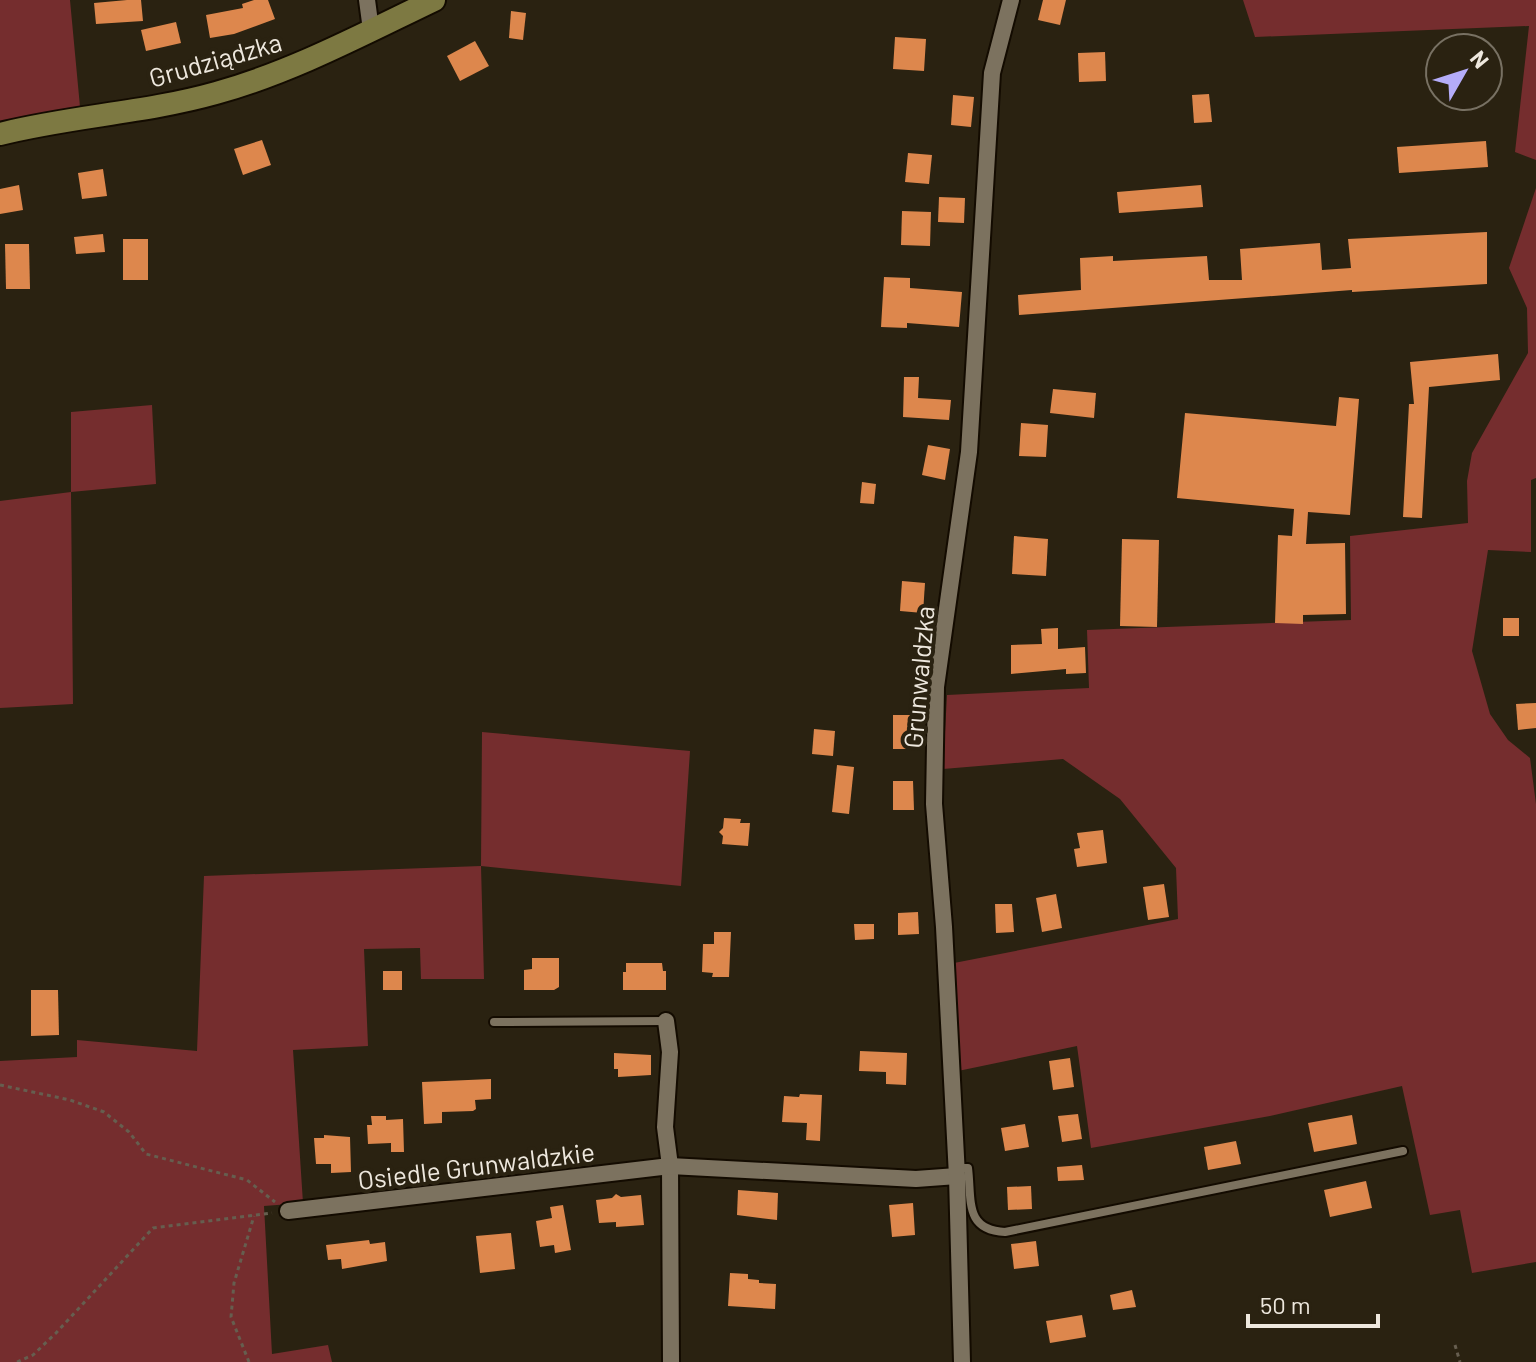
<svg xmlns="http://www.w3.org/2000/svg" width="1536" height="1362" font-family="Barlow,sans-serif">
<style>
.green{fill:#752d2e}
.building{fill:#dd874d}
.lines{fill:none;stroke-linecap:round;stroke-linejoin:round}
.lane-casing{stroke:#130b00;stroke-width:12}
.street-casing{stroke:#130b00;stroke-width:20}
.secondary-casing{stroke:#130b00;stroke-width:26}
.path{stroke:#665e4f;stroke-width:3;stroke-dasharray:4 4;stroke-linecap:butt}
.lane{stroke:#7c725f;stroke-width:8}
.street{stroke:#7c725f;stroke-width:16}
.secondary{stroke:#7d7942;stroke-width:22}
.labels{text-anchor:middle;dominant-baseline:central;stroke-width:8;stroke-linejoin:round;paint-order:stroke}
.street-label{font-size:26px;fill:#eee8de;stroke:#2a2211}
</style>
<rect width="100%" height="100%" fill="#2a2211"/>
<g class="green">
<path d="M0,0H70L80,107L0,124Z"/>
<path d="M1243,0H1536V160L1515,152L1529,26L1255,37Z"/>
<path d="M1536,188V478L1531,480V552L1488,550L1472,651L1490,714L1508,740L1530,758L1536,804V1262L1472,1273L1460,1210L1430,1215L1402,1086L1270,1116L1091,1148L1077,1046L958,1071L954,963L1178,919L1176,868L1120,799L1063,759L943,769L947,695L1089,688L1087,630L1351,620L1350,536L1468,523L1467,481L1472,453L1528,353L1527,308L1509,268Z"/>
<path d="M152,405L156,484L71,492L73,704L0,708V501L71,492V412Z"/>
<path d="M482,732L690,751L681,886L481,866L484,979H421L420,948L364,949L368,1046L293,1050L303,1203L264,1206L272,1354L328,1345L332,1362H0V1061L77,1057V1040L197,1051L204,876L481,866Z"/>
</g>
<g class="building">
<path d="M127,0H141L143,21L96,24L94,3Z"/>
<path d="M254,0H268L275,19L234,34L210,38L206,15L243,8L242,4Z"/>
<path d="M1043,0H1066L1060,25L1038,20Z"/>
<path d="M511,11L526,13L523,40L509,38Z"/>
<path d="M176,22L181,43L146,51L141,30Z"/>
<path d="M895,37L926,39L924,71L893,69Z"/>
<path d="M475,41L489,66L460,81L447,56Z"/>
<path d="M1105,52L1106,81L1079,82L1078,53Z"/>
<path d="M1209,94L1212,122L1194,123L1192,95Z"/>
<path d="M953,95L974,97L971,127L951,125Z"/>
<path d="M262,140L271,165L243,175L234,149Z"/>
<path d="M1486,141L1488,167L1399,173L1397,147Z"/>
<path d="M908,153L932,155L929,184L905,182Z"/>
<path d="M103,169L107,196L82,199L78,173Z"/>
<path d="M19,185L23,210L0,214V189Z"/>
<path d="M1201,185L1203,207L1119,213L1117,192Z"/>
<path d="M939,197L965,198L964,223L938,222Z"/>
<path d="M902,211L931,212L930,246L901,245Z"/>
<path d="M1487,232V284L1352,292V290L1019,315L1018,295L1081,290L1080,258L1113,256V261L1207,256L1209,280H1242L1240,249L1320,243L1322,270L1351,268L1348,239Z"/>
<path d="M103,234L105,252L76,254L74,237Z"/>
<rect x="123" y="239" width="25" height="41"/>
<path d="M5,244H29L30,289H6Z"/>
<path d="M884,277L910,278V288L962,292L959,327L907,323V328L881,327Z"/>
<path d="M1498,354L1500,380L1429,387L1422,518L1403,517L1409,404H1414L1410,362Z"/>
<path d="M904,377H919L918,398L951,400L949,420L903,417Z"/>
<path d="M1053,389L1096,393L1094,418L1050,413Z"/>
<path d="M1339,397L1359,399L1350,515L1308,512L1306,544L1345,543L1346,614L1303,615V624L1275,623L1278,535L1292,536L1294,509L1177,498L1185,413L1336,426Z"/>
<path d="M1021,423L1048,425L1046,457L1019,456Z"/>
<path d="M928,445L950,449L945,480L922,475Z"/>
<path d="M862,482L876,484L874,504L860,503Z"/>
<path d="M1014,536L1048,539L1046,576L1012,574Z"/>
<path d="M1122,539L1159,540L1157,627L1120,626Z"/>
<path d="M902,581L925,583L923,613L900,611Z"/>
<rect x="1503" y="618" width="16" height="18"/>
<path d="M1058,628V649L1085,647L1086,673L1066,674V669L1011,674V645L1042,644L1041,629Z"/>
<path d="M1536,703V728L1518,730L1516,704Z"/>
<path d="M893,715H916L917,749H893Z"/>
<path d="M814,729L835,731L833,756L812,754Z"/>
<path d="M837,765L854,767L849,814L832,812Z"/>
<path d="M893,781H913L914,810H893Z"/>
<path d="M724,818L741,819L740,823H750L748,846L722,844L723,836L719,832L723,828Z"/>
<path d="M1103,830L1107,863L1077,867L1074,849L1080,848L1077,833Z"/>
<path d="M1164,884L1169,917L1148,920L1143,887Z"/>
<path d="M1056,894L1062,928L1042,932L1036,898Z"/>
<path d="M995,904H1012L1014,932L996,933Z"/>
<path d="M918,912L919,934L898,935V913Z"/>
<path d="M854,924H874V939L855,940Z"/>
<path d="M714,932H731L729,977H712L713,973L702,972L703,944H714Z"/>
<path d="M532,958H559V987L554,990H524V970L532,969Z"/>
<path d="M626,963H662L663,971H666V990H623V972H626Z"/>
<rect x="383" y="971" width="19" height="19"/>
<path d="M31,990H58L59,1035L31,1036Z"/>
<path d="M860,1051L907,1053L906,1085L886,1084V1072L859,1071Z"/>
<path d="M614,1053L651,1055V1075L618,1077V1069H614Z"/>
<path d="M1070,1058L1074,1087L1053,1090L1049,1061Z"/>
<path d="M491,1079V1099L475,1100L476,1109L473,1111L442,1112V1123L424,1124L422,1082Z"/>
<path d="M800,1094L822,1095L820,1141L806,1140L807,1123L782,1122L784,1096L799,1097Z"/>
<path d="M1078,1114L1082,1139L1062,1142L1058,1116Z"/>
<path d="M1352,1115L1357,1144L1314,1152L1308,1123Z"/>
<path d="M371,1116H386V1120L403,1119L404,1152H391V1143L368,1144L367,1125H372Z"/>
<path d="M1025,1124L1029,1147L1005,1151L1001,1128Z"/>
<path d="M324,1135L350,1137L351,1172L331,1173V1164H316L314,1138H324Z"/>
<path d="M1236,1141L1241,1164L1208,1170L1204,1147Z"/>
<path d="M1082,1165L1084,1180L1058,1181L1057,1167Z"/>
<path d="M1366,1181L1372,1208L1330,1217L1324,1190Z"/>
<path d="M1031,1186L1032,1209L1008,1210L1007,1187Z"/>
<path d="M738,1190L778,1193L777,1220L737,1215Z"/>
<path d="M616,1194L621,1197L641,1195L644,1225L616,1227V1222L599,1223L596,1200L612,1198Z"/>
<path d="M913,1203L915,1235L892,1237L889,1205Z"/>
<path d="M563,1205L571,1250L555,1253L554,1245L540,1247L536,1221L552,1218L550,1207Z"/>
<path d="M511,1233L515,1269L480,1273L476,1236Z"/>
<path d="M369,1240L370,1244L385,1242L387,1261L342,1269L341,1259L328,1260L326,1245Z"/>
<path d="M1036,1241L1039,1266L1014,1269L1011,1244Z"/>
<path d="M730,1273L748,1274V1279L759,1280V1283L776,1284L775,1309L728,1306Z"/>
<path d="M1132,1290L1136,1307L1113,1310L1110,1295Z"/>
<path d="M1082,1315L1086,1337L1050,1343L1046,1321Z"/>
</g>
<g class="lines">
<defs>
<g id="lane">
<path d="M494,1022L666,1021"/>
<path d="M957,1168H968C972,1200 964,1230 1005,1232L1403,1151"/>
</g>
<g id="street">
<path d="M367,0L371,30"/>
<path d="M666,1021L670,1052L665,1127L670,1166L671,1362"/>
<path d="M288,1211L670,1166L916,1179L957,1176"/>
<path d="M962,1362L957,1176L944,927L934,804L936,687L969,452L992,73L1011,0"/>
</g>
<path id="secondary" d="M0,134C71,116 145,113 216,93C292,72 363,34 434,0"/>
</defs>
<use href="#lane" class="lane-casing"/>
<use href="#street" class="street-casing"/>
<use href="#secondary" class="secondary-casing"/>
<g class="path">
<path d="M0,1085L70,1100L104,1112L129,1132L146,1154L247,1180L275,1202"/>
<path d="M1455,1345L1460,1362"/>
<path d="M17,1362L33,1355L56,1333L153,1228L272,1213"/>
<path d="M249,1362L231,1317L234,1283L254,1216"/>
</g>
<use href="#lane" class="lane"/>
<use href="#street" class="street"/>
<use href="#secondary" class="secondary"/>
</g>
<g class="labels">
<g class="street-label">
<text transform="translate(215 59) rotate(-16)">Grudziądzka</text>
<text transform="translate(918 677) rotate(-85)">Grunwaldzka</text>
<text transform="translate(476 1165) rotate(-7)">Osiedle Grunwaldzkie</text>
</g>
</g>
<g transform="translate(1464 72) rotate(51)"><circle r="38" fill="#2a2211" stroke="#787163" stroke-width="2"/>
<path d="M0-6L14 30L0 20L-14 30Z" fill="#b4acf9"/>
<text y="-12" font-size="22" font-weight="bold" text-anchor="middle" fill="#eee8de">N</text>
</g>
<path d="M1248 1314v12h130v-12" fill="none" stroke="#eee8de" stroke-width="4"/>
<text x="1260" y="1314" font-size="24" fill="#eee8de" stroke="#2a2211" stroke-width="6" paint-order="stroke">50 m</text>
</svg>
